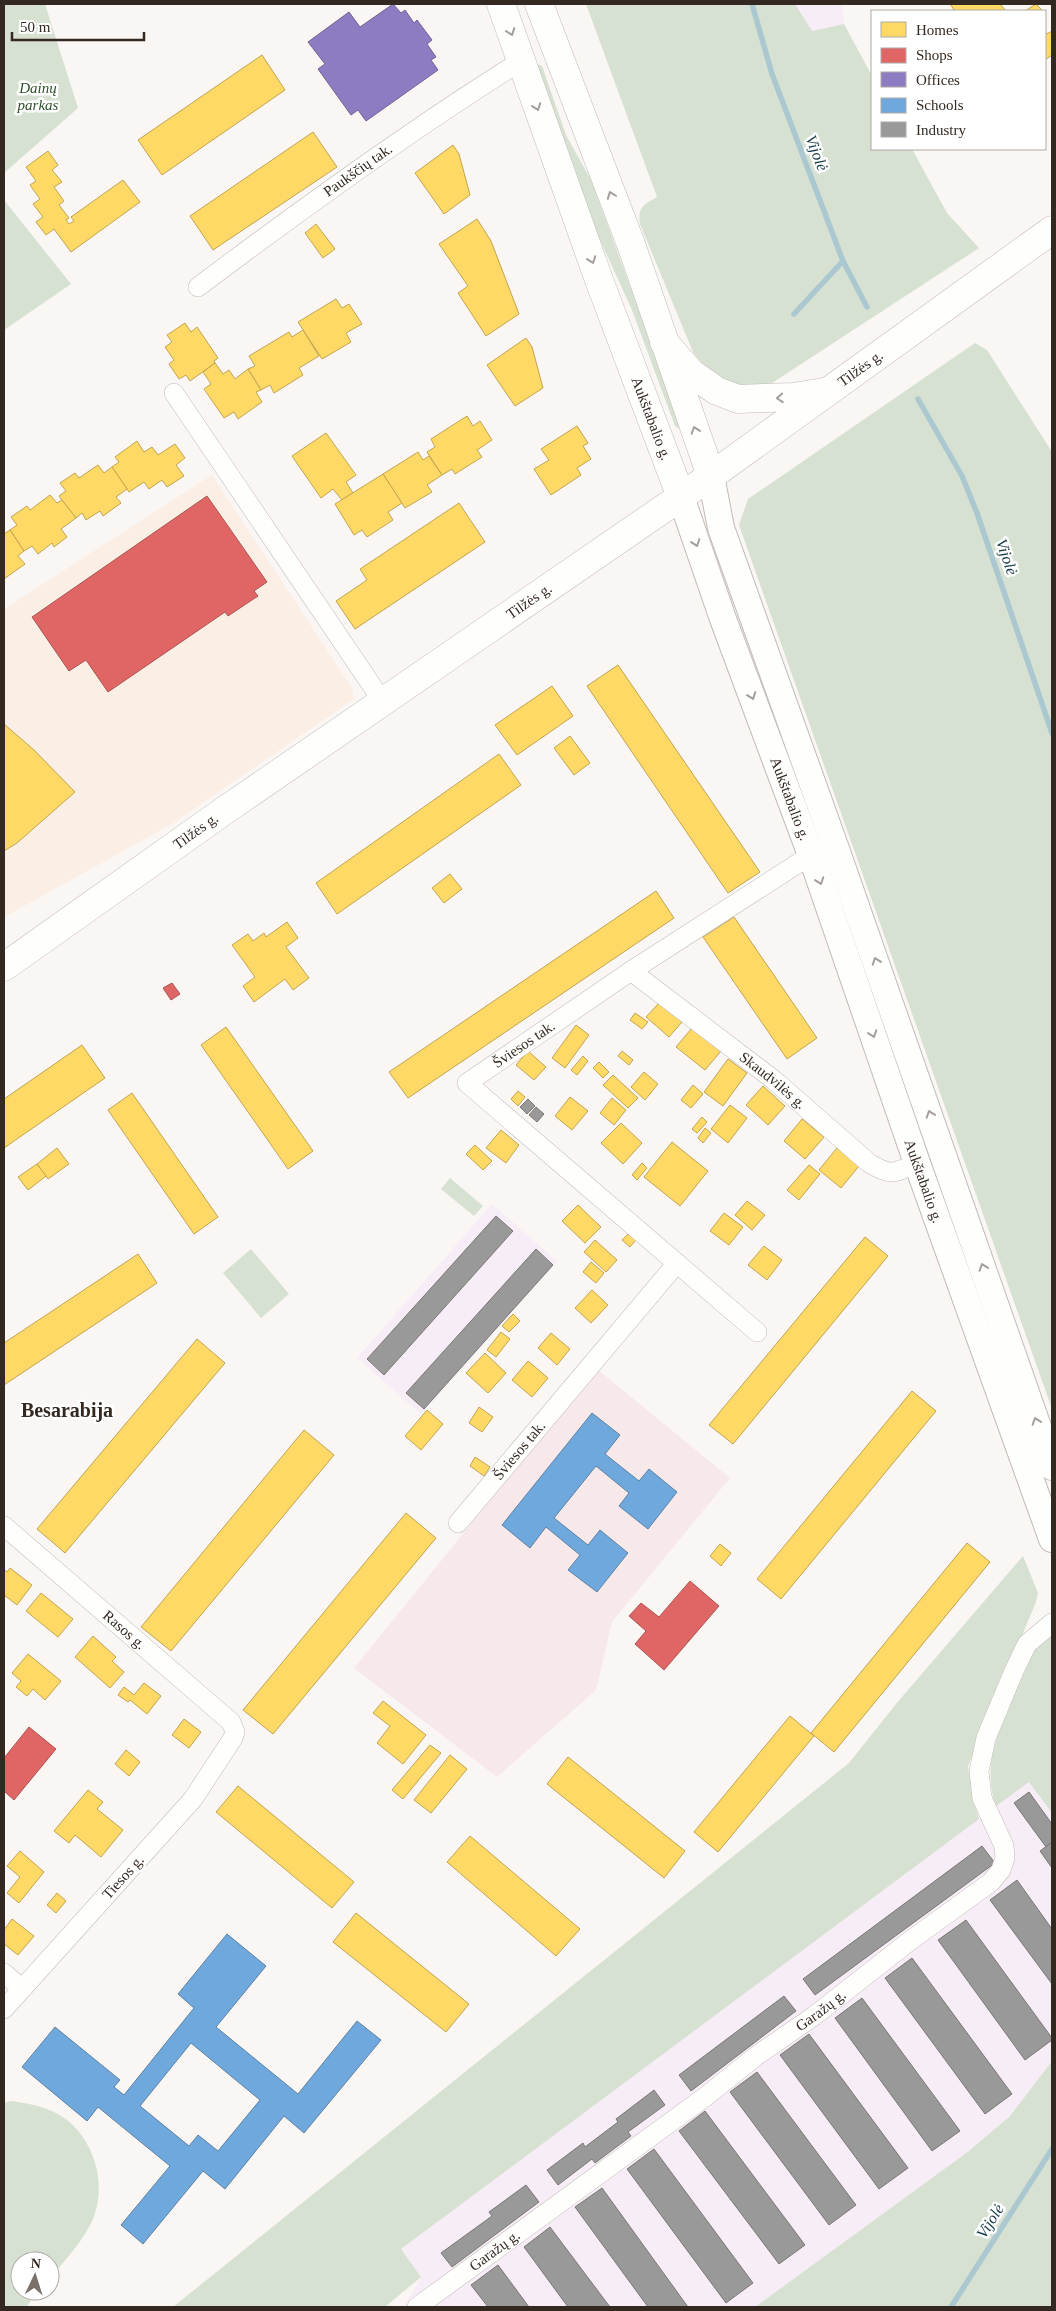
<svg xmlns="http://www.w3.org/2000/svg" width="1056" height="2311" font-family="Georgia,serif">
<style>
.built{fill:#fbeee4}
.industrial{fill:#f7edf7}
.education{fill:#f7e9e9}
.green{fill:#d6e1d2}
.homes{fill:#ffd966;stroke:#c2a451}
.shops{fill:#e06666;stroke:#ac5451}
.offices{fill:#8e7cc3;stroke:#736392}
.schools{fill:#6fa8dc;stroke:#5d82a4;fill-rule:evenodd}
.industry{fill:#999;stroke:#7b7775}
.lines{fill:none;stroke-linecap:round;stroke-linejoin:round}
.stream{stroke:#abc8d1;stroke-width:5.5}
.minor-casing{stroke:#c1bbb6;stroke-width:20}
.secondary-casing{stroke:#c1bbb6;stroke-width:28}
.primary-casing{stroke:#c1bbb6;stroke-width:29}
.trunk-casing{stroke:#c1bbb6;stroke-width:29}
.minor{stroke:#fefefd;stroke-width:19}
.secondary{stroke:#fefefd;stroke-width:26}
.primary{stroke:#fefefd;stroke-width:28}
.trunk{stroke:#fefefd;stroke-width:28}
.oneway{stroke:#a39e9a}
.labels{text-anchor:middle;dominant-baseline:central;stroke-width:5;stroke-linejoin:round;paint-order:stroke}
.park-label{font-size:15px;font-style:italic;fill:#2d532a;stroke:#fff}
.street-label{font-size:15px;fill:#342921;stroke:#fff}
.water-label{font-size:16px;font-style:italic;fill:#163d48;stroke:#fff}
.district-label{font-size:20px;font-weight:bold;fill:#342921;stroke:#fff}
</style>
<rect width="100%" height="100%" fill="#f9f6f3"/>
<path class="built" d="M212,475L352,688L354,699L172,824L4,917V609Z"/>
<g class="industrial">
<path d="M795,4H842L844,24L812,31Z"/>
<path d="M492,1204L557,1261L421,1414L357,1358Z"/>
<path d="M1029,1781L1052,1813V2061L1010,2116L969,2151L755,2307H404L421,2277L401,2249Z"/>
</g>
<path class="education" d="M597,1369L730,1478L612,1622L596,1690L497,1777L354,1668Z"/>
<g class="green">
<path d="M4,4H45L78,108L4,173Z"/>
<path d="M586,4H795L812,31L844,24L872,76V149H912L947,213L979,248L772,383C762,385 750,389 740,388C724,387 702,365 693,352L640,224C637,208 644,204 657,197Z"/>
<path d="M537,64L542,66L566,135L591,180L680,422L679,429L675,426L632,310L586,209Z"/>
<path d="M4,200L71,284L4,330Z"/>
<path d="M975,343L987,350L1052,452V1409L739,525L748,499Z"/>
<path d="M450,1178L483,1206L474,1216L441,1189Z"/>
<path d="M251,1249L289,1294L261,1318L223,1273Z"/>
<path d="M1023,1556L1038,1593L1036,1602L968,1766L972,1794L979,1819L401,2249L421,2277L385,2307H173L849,1763L896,1704Z"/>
<path d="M1052,1634V1813L1029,1782L995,1807C991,1790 989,1774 992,1757C996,1734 1026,1656 1042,1640C1045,1638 1049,1636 1052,1634Z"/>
<path d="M1052,2061V2307H755L969,2151L1010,2116Z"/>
<path d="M10,2101C27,2103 43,2106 58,2114C93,2134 108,2182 93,2219C84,2240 65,2260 50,2278V2261H20V2291H39L26,2307H4V2103Z"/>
</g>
<g class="homes">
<path d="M950,4H1000L1006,11H955Z"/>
<path d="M1036,4L1043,11H1025Z"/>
<path d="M1045,30L1047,34L1052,31V55L1045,60Z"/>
<path d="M262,55L285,90L162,175L138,140Z"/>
<path d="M313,132L337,167L213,250L190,216Z"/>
<path d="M453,145L459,154L470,195L444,214L415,173Z"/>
<path d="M48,151L58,165L52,170L62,182L54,187L64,201L59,205L69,218L66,220L69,224L74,221L71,217L123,180L140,202L71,252L54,229L46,235L36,222L43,217L33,204L40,199L30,185L36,181L26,167Z"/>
<path d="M477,219L491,241L519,314L486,336L458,293L468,286L439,244Z"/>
<path d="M316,224L335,249L323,258L305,233Z"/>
<path d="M336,299L342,308L349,304L362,324L346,333L351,342L322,359L298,322Z"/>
<path d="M185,323L191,332L197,327L218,358L214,361L215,363L190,381L186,375L179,379L169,364L174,360L165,347L172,342L167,335Z"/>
<path d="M303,330L319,356L299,368L303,375L274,393L270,385L261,390L248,369L255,366L249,356L289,332L292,337Z"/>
<path d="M526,338L532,347L543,388L515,406L487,365Z"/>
<path d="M215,363L223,374L229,370L235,379L248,369L261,390L256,392L262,402L238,419L234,412L224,418L204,389L211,384L203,372Z"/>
<path d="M467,416L473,426L480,421L492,440L477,450L482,457L455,474L452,469L442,475L427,452L435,447L431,439Z"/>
<path d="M577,426L588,443L583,446L591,459L577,468L581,475L551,495L534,469L549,460L541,449Z"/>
<path d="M326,433L356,475L346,482L353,493L342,500L333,489L321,498L292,456Z"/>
<path d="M137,441L144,452L152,447L158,455L175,444L185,458L176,465L184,476L167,487L162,480L149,489L144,482L129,492L112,467L119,462L115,457Z"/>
<path d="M418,452L423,460L429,456L442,475L427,485L432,492L405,508L383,474Z"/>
<path d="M98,465L104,473L112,467L127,489L116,497L121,503L103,516L100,511L86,520L82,513L76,518L59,496L66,491L60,483L75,473L79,478Z"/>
<path d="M383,474L402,503L388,512L393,520L367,537L362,530L354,535L335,504Z"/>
<path d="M50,495L57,503L62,500L76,518L61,529L67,537L54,547L52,543L38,554L32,546L24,551L10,530L17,525L11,517L27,506L30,510Z"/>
<path d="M459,503L485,542L355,629L336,601L367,580L360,569Z"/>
<path d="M10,530L24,551L18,556L25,564L4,579V534Z"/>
<path d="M618,665L760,872L728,893L587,686Z"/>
<path d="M552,686L573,716L517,755L495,725Z"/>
<path d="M4,724L34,750L75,792L17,843L4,851Z"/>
<path d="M570,736L590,763L574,775L554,748Z"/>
<path d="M499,754L521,785L337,914L316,883Z"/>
<path d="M450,874L462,889L444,903L432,888Z"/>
<path d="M656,891L674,918L408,1098L389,1072Z"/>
<path d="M734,917L817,1038L787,1059L703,937Z"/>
<path d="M287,922L298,938L286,947L309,978L293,990L285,979L254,1002L243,986L255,977L232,945L248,934L253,941L264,933L266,937Z"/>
<path d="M660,1002L682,1022L669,1037L646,1017Z"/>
<path d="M635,1013L648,1022L642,1029L630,1020Z"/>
<path d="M576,1025L589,1035L565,1068L552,1058Z"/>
<path d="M226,1027L313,1151L288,1169L201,1045Z"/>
<path d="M692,1028L721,1051L705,1070L676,1047Z"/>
<path d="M82,1045L105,1078L4,1148V1099Z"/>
<path d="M528,1051L546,1067L534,1080L516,1065Z"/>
<path d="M622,1051L633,1060L629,1065L618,1056Z"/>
<path d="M583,1056L588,1061L577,1075L571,1070Z"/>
<path d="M728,1059L747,1073L723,1106L704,1092Z"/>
<path d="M599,1062L609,1072L603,1078L593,1068Z"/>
<path d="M644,1072L658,1084L645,1100L631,1087Z"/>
<path d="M613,1075L638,1098L628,1108L603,1085Z"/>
<path d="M693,1085L703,1094L691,1108L681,1100Z"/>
<path d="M763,1086L785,1106L768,1125L746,1105Z"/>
<path d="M518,1091L525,1097L518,1106L511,1099Z"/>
<path d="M132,1093L218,1217L194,1234L108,1110Z"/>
<path d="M570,1097L588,1111L572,1130L555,1116Z"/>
<path d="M612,1098L626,1110L614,1125L600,1113Z"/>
<path d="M730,1105L747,1118L728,1143L711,1129Z"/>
<path d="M702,1117L707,1122L697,1133L692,1129Z"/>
<path d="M802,1119L824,1137L805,1159L784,1141Z"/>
<path d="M621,1123L642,1143L623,1164L601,1143Z"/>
<path d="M705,1128L711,1133L703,1143L698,1138Z"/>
<path d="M501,1130L519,1145L506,1163L486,1148Z"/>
<path d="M672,1142L708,1171L680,1206L644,1177Z"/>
<path d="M475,1145L492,1161L483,1170L466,1154Z"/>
<path d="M57,1148L69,1164L48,1179L37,1164Z"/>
<path d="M837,1148L859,1166L841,1188L819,1170Z"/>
<path d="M642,1163L647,1168L637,1180L632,1175Z"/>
<path d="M37,1164L46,1176L28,1190L18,1177Z"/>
<path d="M809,1165L820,1174L799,1200L787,1190Z"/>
<path d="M747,1201L765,1215L752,1230L735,1215Z"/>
<path d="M578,1205L601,1227L585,1243L562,1221Z"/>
<path d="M724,1213L743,1227L729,1245L710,1231Z"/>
<path d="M629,1233L636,1240L630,1247L622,1240Z"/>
<path d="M865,1237L888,1256L733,1444L709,1425Z"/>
<path d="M595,1240L617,1260L606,1272L584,1252Z"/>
<path d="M764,1246L782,1260L767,1280L748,1265Z"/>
<path d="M138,1254L157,1283L4,1385V1343Z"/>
<path d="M591,1262L604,1273L596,1283L583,1272Z"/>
<path d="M592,1290L608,1305L591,1323L575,1308Z"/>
<path d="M513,1314L520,1321L509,1332L502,1326Z"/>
<path d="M501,1332L510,1339L496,1357L487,1350Z"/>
<path d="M551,1333L570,1349L557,1365L538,1348Z"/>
<path d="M197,1339L225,1363L65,1553L37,1529Z"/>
<path d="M485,1353L506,1373L488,1393L466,1373Z"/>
<path d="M528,1361L548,1378L532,1397L512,1380Z"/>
<path d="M912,1391L936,1411L781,1599L757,1579Z"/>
<path d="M479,1407L493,1417L482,1432L469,1423Z"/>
<path d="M427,1410L443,1424L421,1450L405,1436Z"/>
<path d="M304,1430L334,1455L171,1651L141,1627Z"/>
<path d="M475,1457L490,1467L484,1476L470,1466Z"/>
<path d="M406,1513L436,1538L273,1734L243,1710Z"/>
<path d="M967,1543L990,1562L834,1752L811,1733Z"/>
<path d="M720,1544L731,1553L721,1566L710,1556Z"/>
<path d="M10,1568L32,1585L17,1605L4,1595V1569L7,1572Z"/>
<path d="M41,1593L73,1619L58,1637L26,1611Z"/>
<path d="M93,1636L116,1657L112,1661L124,1672L110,1688L75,1657Z"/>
<path d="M28,1654L61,1681L45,1700L33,1689L27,1696L16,1687L21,1681L12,1673Z"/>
<path d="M144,1683L161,1696L147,1714L130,1700L128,1702L118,1695L124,1687L134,1695Z"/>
<path d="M383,1701L426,1735L403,1764L377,1743L390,1726L373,1713Z"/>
<path d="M790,1716L814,1736L718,1852L694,1832Z"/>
<path d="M184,1719L201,1732L189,1748L172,1735Z"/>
<path d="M430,1745L441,1753L403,1799L392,1790Z"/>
<path d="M126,1750L140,1762L129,1776L115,1764Z"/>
<path d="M450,1755L467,1769L431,1813L414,1800Z"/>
<path d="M568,1757L685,1851L664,1878L547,1784Z"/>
<path d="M238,1786L354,1882L332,1908L216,1812Z"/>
<path d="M88,1790L103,1802L97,1809L123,1830L101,1857L75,1835L69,1843L54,1831Z"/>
<path d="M470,1836L580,1929L556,1956L447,1862Z"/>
<path d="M20,1851L44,1872L19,1903L7,1893L20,1877L7,1866Z"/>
<path d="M57,1893L66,1901L56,1913L47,1905Z"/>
<path d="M356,1913L469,2004L446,2032L333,1942Z"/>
<path d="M12,1919L34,1936L18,1955L4,1944V1930Z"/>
</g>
<g class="shops">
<path d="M207,496L267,582L254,591L258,596L228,616L225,612L108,692L86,660L69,671L32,617Z"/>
<path d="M172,983L180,994L171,1000L163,988Z"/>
<path d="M690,1581L719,1606L664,1670L635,1644L646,1631L629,1616L641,1603L659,1617Z"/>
<path d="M29,1727L56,1749L14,1800L4,1791V1758Z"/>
</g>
<path class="offices" d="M393,4L401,13L405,10L414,23L417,20L432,40L427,44L436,57L431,60L438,70L366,121L358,110L351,115L318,69L325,64L308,42L349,12L360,27Z"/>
<g class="schools">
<path d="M592,1413L620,1435L605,1454L639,1481L649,1469L677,1492L648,1529L619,1506L629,1493L596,1466L554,1518L588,1545L600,1530L628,1553L597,1592L568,1570L580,1555L546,1527L530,1548L502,1525Z"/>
<path d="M227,1934L266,1966L216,2027L298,2094L357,2021L381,2040L304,2133L284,2116L225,2189L203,2171L143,2244L121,2225L170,2166L98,2107L87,2121L22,2067L55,2027L120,2080L114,2087L124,2095L194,2008L178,1994ZM191,2043L260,2100L218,2151L198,2135L189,2146L140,2106Z"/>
</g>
<g class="industry">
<path d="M528,1099L535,1106L527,1114L520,1107Z"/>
<path d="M536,1107L544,1114L537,1122L529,1115Z"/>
<path d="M496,1216L513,1231L384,1375L367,1359Z"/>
<path d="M536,1249L553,1265L424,1409L406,1393Z"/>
<path d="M1029,1792L1052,1824V1842L1046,1847L1014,1803Z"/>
<path d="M1052,1842V1868L1040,1851Z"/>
<path d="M982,1846L995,1863L815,1995L803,1979Z"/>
<path d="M1017,1880L1052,1929V1984L990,1900Z"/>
<path d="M966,1920L1052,2038V2040L1025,2060L938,1940Z"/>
<path d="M912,1958L1012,2094L985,2114L885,1978Z"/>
<path d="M784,1996L796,2011L691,2091L679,2075Z"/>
<path d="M862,1998L960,2131L932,2151L835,2018Z"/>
<path d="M809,2034L908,2168L879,2189L780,2055Z"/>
<path d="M757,2072L856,2205L829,2225L730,2092Z"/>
<path d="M654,2090L665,2105L628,2132L631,2136L595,2163L592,2159L558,2185L547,2170L583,2143L585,2147L618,2122L616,2119Z"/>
<path d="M705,2111L805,2245L779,2264L679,2131Z"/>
<path d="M654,2149L753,2283L726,2303L627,2169Z"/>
<path d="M526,2185L539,2202L452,2267L441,2253L492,2216L489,2212Z"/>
<path d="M602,2188L688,2307H648L575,2207Z"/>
<path d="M550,2227L610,2307H568L524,2247Z"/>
<path d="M498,2265L529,2307H488L471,2285Z"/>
</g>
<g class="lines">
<g class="stream">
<path d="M752,4L772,74L843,261L867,307"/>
<path d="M794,314L843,261"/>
<path d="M918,399L962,476L977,513L1052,733"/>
<path d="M951,2307L1052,2149"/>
</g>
<defs>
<g id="minor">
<path id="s1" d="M198,287C303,208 409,131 521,61"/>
<path d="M174,393L383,702"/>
<path id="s2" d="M631,971L774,1080L869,1163C892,1177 894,1173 917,1163"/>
<path id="s3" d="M757,1332L467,1083L631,971L811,855"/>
<path id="s4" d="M458,1523L677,1263"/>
<path id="s5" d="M4,1526L231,1722L235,1732L233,1738L193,1799L4,2009"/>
<path d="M4,1973L21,1988"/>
<path id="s6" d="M417,2307L705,2097L756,2056L814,2016L911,1940L991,1882L1001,1870L1005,1858L1004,1846L982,1798L979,1771L986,1738L1014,1671L1027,1644L1052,1623"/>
</g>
<g id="secondary">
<path d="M711,476L721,528L836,849L1052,1467"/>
<path id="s7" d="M681,497L723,619L811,855L917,1163L1052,1539"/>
</g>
<g id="primary">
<path id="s8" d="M501,4L599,280L681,497"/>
<path d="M539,4L632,247L711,476"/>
</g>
<g id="trunk">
<path d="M664,342L691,373L717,391L738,399L793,397L824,392"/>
<path id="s9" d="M4,967L221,813L711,476L1052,230"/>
</g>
</defs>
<use href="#minor" class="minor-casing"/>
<use href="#secondary" class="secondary-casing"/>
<use href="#primary" class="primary-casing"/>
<use href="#trunk" class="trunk-casing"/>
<use href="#minor" class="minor"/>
<use href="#secondary" class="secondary"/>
<use href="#primary" class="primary"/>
<use href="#trunk" class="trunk"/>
</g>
<defs><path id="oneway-chevron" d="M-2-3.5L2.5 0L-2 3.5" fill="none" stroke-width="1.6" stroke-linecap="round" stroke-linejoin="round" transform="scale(1.25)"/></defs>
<g class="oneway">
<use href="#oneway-chevron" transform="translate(511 32) rotate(70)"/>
<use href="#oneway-chevron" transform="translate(537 107) rotate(70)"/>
<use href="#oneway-chevron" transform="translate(611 195) rotate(-111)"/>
<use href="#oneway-chevron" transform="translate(592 260) rotate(70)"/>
<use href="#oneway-chevron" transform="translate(780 398) rotate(176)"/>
<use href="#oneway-chevron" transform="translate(695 430) rotate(-109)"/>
<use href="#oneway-chevron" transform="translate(696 543) rotate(71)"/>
<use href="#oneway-chevron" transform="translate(752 696) rotate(70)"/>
<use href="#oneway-chevron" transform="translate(820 881) rotate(71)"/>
<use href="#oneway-chevron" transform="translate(876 961) rotate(-109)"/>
<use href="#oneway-chevron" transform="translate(873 1034) rotate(71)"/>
<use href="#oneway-chevron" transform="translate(930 1114) rotate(-109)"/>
<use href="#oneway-chevron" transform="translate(983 1267) rotate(-109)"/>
<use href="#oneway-chevron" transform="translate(1036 1421) rotate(-109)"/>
</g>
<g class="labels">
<g class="park-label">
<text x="38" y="88">Dainų<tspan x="38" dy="17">parkas</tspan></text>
</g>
<g class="street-label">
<text stroke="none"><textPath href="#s1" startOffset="198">Paukščių tak.</textPath></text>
<text stroke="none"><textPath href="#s9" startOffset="1045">Tilžės g.</textPath></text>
<text stroke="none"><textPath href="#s8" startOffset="441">Aukštabalio g.</textPath></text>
<text stroke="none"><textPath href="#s9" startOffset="640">Tilžės g.</textPath></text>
<text stroke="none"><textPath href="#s7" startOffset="321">Aukštabalio g.</textPath></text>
<text stroke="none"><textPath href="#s9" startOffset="235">Tilžės g.</textPath></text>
<text stroke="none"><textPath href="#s3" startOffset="451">Šviesos tak.</textPath></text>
<text stroke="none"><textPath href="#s2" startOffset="179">Skaudvilės g.</textPath></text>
<text stroke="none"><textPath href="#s7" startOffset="726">Aukštabalio g.</textPath></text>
<text stroke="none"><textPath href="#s4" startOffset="95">Šviesos tak.</textPath></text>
<text stroke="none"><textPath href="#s5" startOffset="159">Rasos g.</textPath></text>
<text transform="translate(123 1877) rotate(-48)">Tiesos g.</text>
<text stroke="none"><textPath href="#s6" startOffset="501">Garažų g.</textPath></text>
<text stroke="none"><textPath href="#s6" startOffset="96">Garažų g.</textPath></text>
</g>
<g class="water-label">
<text transform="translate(817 153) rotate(69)">Vijolė</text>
<text transform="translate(1007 557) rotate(71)">Vijolė</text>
<text transform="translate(990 2221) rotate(-58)">Vijolė</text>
</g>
<g class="district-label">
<text x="67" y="1410">Besarabija</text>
</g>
</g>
<rect width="1056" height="2311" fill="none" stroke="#342921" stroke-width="10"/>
<rect x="871" y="10" width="175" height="140" fill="#ffffff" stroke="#aea9a6"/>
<rect x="881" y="22" width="25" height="15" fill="#ffd966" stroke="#aea9a6"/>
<text x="916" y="35" font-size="15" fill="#342921">Homes</text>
<rect x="881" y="48" width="25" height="15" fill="#e06666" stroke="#aea9a6"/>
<text x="916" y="60" font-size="15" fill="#342921">Shops</text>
<rect x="881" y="72" width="25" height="15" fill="#8e7cc3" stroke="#aea9a6"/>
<text x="916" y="85" font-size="15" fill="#342921">Offices</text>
<rect x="881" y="98" width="25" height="15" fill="#6fa8dc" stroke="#aea9a6"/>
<text x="916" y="110" font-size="15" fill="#342921">Schools</text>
<rect x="881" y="122" width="25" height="15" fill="#999999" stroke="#aea9a6"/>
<text x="916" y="135" font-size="15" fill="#342921">Industry</text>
<g transform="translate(35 2276) rotate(4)"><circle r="24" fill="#ffffff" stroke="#aea9a6"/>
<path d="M0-4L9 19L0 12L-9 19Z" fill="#79716a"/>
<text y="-8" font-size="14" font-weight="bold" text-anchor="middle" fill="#342921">N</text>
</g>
<path d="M12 32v8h132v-8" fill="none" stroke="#342921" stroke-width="2.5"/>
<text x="20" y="32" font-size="15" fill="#342921" stroke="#ffffff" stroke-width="4" paint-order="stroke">50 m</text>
</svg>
